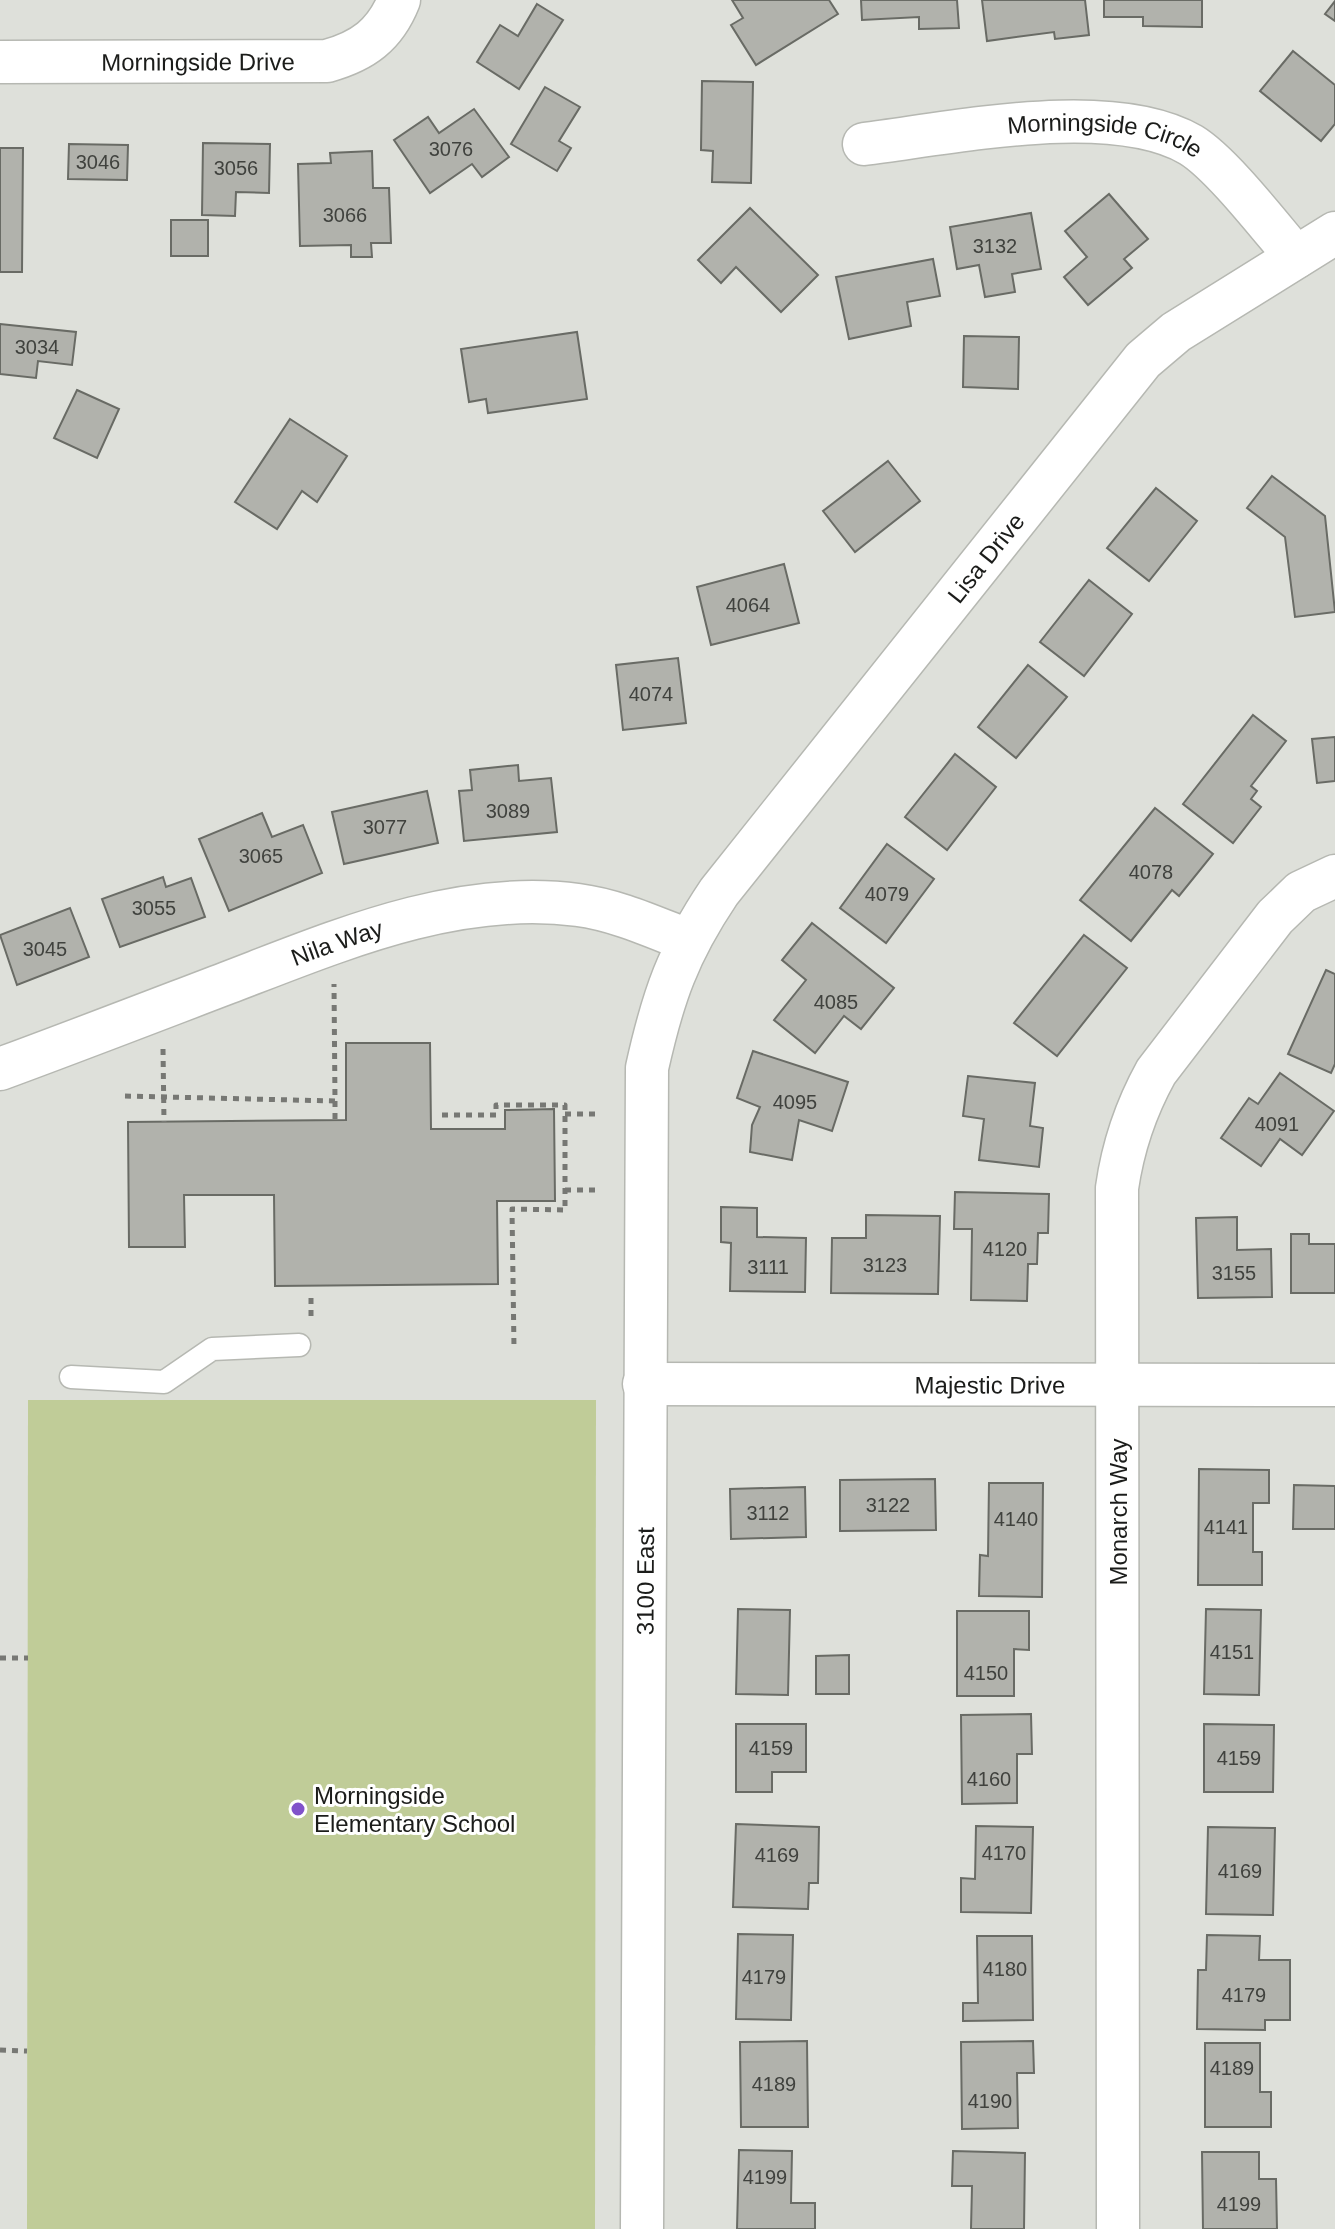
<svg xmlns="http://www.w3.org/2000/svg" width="1335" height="2229" font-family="Helvetica,sans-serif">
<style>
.green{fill:#c0cc98}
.building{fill:#b1b2ac;stroke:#696b65;stroke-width:2}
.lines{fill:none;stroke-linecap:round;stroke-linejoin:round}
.service-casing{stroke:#b6b8b2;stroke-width:25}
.minor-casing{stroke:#b6b8b2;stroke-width:45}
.path{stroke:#777874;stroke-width:5;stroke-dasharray:6 6;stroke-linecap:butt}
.service{stroke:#fff;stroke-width:22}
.minor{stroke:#fff;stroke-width:42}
.poi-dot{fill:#8152ca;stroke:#fffffe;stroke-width:3}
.labels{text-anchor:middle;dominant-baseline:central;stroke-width:6;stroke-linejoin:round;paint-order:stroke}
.number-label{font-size:20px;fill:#40423e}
.street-label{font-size:24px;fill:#1b1c1a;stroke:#fffffe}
.poi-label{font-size:24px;fill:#1b1c1a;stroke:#fffffe;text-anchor:start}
</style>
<rect width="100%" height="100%" fill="#dee0da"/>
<path class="green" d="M28,1400H596L595,2229H27Z"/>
<g class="building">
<path d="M732,0H829L838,14L756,65L731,25L743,18Z"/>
<path d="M861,0H957L959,28L919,29V17L862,20Z"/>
<path d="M982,0H1085L1089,35L1055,39L1054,32L987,41Z"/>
<path d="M1104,0H1202V27L1143,26V17H1104Z"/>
<path d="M1335,1V21L1325,14Z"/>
<path d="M537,4L563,20L519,89L477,62L500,25L518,36Z"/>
<path d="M1293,51L1335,85V124L1321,141L1260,91Z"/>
<path d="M702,81L753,82L751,183L712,182L713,151L701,150Z"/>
<path d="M545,87L580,107L559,141L571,148L557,171L511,144Z"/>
<path d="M474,109L509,157L482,177L472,164L430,193L394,140L428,117L439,133Z"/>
<path d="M203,143L270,144L269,193L236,192L235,216L202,215Z"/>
<path d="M69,144L128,145L127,180L68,179Z"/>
<path d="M0,148H23L22,272H0Z"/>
<path d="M372,151L373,188H389L391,243H371L372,257H351V245L300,246L298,164L331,163L330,153Z"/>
<path d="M1109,194L1148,239L1124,259L1132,268L1088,305L1064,277L1087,257L1065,231Z"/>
<path d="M750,208L818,275L781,312L736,267L721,283L698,260Z"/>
<path d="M1031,213L1041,269L1012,274L1015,292L985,297L979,265L957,269L950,227Z"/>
<rect x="171" y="220" width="37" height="36"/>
<path d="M933,259L940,296L907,302L911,326L849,339L836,277Z"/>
<path d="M0,324L76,332L72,365L38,361L36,378L0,374Z"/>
<path d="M577,332L587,399L488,413L486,399L469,402L461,349Z"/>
<path d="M964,336L1019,337L1018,389L963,387Z"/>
<path d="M77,390L119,409L97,458L54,438Z"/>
<path d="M290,419L347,456L317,502L302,491L277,529L235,502Z"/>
<path d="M888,461L920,501L855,552L823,511Z"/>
<path d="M1272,476L1325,516L1335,612L1295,617L1285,537L1247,508Z"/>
<path d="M1156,488L1197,521L1149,581L1107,548Z"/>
<path d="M784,564L799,623L711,645L697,587Z"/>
<path d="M1089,580L1132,614L1084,676L1040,642Z"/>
<path d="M678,658L686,723L623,730L616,665Z"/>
<path d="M1028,665L1067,697L1016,758L978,727Z"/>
<path d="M1253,715L1286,741L1251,786L1257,791L1251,799L1261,807L1233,843L1183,804Z"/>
<path d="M1335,737V781L1317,783L1312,739Z"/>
<path d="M955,754L996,787L947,850L905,817Z"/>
<path d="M518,765L519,781L551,778L557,832L464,841L459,791L472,790L470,770Z"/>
<path d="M427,791L438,843L344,864L332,812Z"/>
<path d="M1155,808L1213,854L1179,896L1172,890L1131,941L1080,900Z"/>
<path d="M262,813L272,837L303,825L322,873L229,911L199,839Z"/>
<path d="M887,844L934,879L886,943L840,908Z"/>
<path d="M163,877L166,887L191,878L205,917L120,947L102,899Z"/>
<path d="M70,908L89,957L17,985L0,935Z"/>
<path d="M812,923L894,988L861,1029L844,1016L815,1053L774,1020L806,980L782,960Z"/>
<path d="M1084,935L1127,968L1057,1056L1014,1023Z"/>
<path d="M1326,970L1335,974V1064L1331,1073L1288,1054Z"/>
<path d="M346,1043H430L431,1129H505V1110L554,1109L555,1201H497L498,1284L275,1286L274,1195H184L185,1247H129L128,1122L346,1120Z"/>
<path d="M753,1051L848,1082L832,1131L799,1120L792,1160L750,1152L752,1125L760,1107L737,1098Z"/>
<path d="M1280,1073L1334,1111L1302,1155L1280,1139L1261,1166L1221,1138L1249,1098L1258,1104Z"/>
<path d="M968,1076L1035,1083L1030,1126L1043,1128L1039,1167L979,1160L984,1119L963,1116Z"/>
<path d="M955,1192L1049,1194L1048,1233H1038L1037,1264H1028L1027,1301L971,1300L972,1229H954Z"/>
<path d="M721,1207L757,1208V1237L806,1238L805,1292L730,1291L731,1243L721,1242Z"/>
<path d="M866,1215L940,1216L938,1294L831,1293L832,1238H866Z"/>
<path d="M1237,1217V1250L1271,1249L1272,1297L1198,1298L1196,1218Z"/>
<path d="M1291,1234H1309V1244H1335V1293H1291Z"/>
<path d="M1199,1469L1269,1470V1503H1253V1552H1262V1585H1198Z"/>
<path d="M935,1479L936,1530L840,1531V1480Z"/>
<path d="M989,1483H1043L1042,1597L979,1596L980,1555L988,1556Z"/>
<path d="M1294,1485L1335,1486V1529H1293Z"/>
<path d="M805,1487L806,1537L731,1539L730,1489Z"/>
<path d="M738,1609L790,1610L788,1695L736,1694Z"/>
<path d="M1206,1609L1261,1610L1259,1695L1204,1694Z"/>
<path d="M957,1611H1029V1650L1014,1649V1696H957Z"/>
<path d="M849,1655V1694H816V1656Z"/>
<path d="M1031,1714L1032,1754H1017V1803L962,1804L961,1715Z"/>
<path d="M736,1724H806V1772H772V1792H736Z"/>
<path d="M1204,1724L1274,1725L1273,1792H1204Z"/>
<path d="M736,1824L819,1827L818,1883H809L808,1909L733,1907Z"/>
<path d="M976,1826L1033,1827L1031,1913L961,1912V1878L975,1879Z"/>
<path d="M1208,1827L1275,1828L1273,1915L1206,1914Z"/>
<path d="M738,1934L793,1935L791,2020L736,2019Z"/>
<path d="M1207,1935L1260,1936L1259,1960H1290V2020H1265V2030L1197,2029L1198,1970H1206Z"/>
<path d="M977,1936H1032L1033,2020L963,2021V2003H978Z"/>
<path d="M807,2041L808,2127H741L740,2042Z"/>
<path d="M1033,2041L1034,2073H1017L1018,2128L962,2129L961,2042Z"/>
<path d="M1205,2043H1260V2092H1271V2127H1205Z"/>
<path d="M739,2150L792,2151L791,2203H815V2229H737Z"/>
<path d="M953,2151L1025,2153L1024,2229H971L972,2186H952Z"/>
<path d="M1202,2152H1259V2179H1276L1277,2229H1203Z"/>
</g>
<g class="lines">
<defs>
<path id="service" d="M71,1377L164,1382L212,1349L299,1345"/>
<g id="minor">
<path id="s1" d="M0,62L327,61C363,51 385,35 399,0"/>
<path id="s2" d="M864,144C953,133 1112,99 1191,145C1222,164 1271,228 1296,257"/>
<path id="s3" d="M0,1069C76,1041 151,1012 227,983C337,941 456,889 578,905C616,910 651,926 687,940"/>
<path id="s4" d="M644,1384L1335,1385"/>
<path id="s5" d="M642,2229L647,1068C663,996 678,953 719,892L1143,360L1176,332L1335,233"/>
<path d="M1118,2229L1117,1188C1123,1146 1135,1110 1156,1072L1275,917L1301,892L1335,876"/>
</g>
</defs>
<use href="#service" class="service-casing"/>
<use href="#minor" class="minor-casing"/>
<g class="path">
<path d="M163,1049L164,1122"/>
<path d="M125,1096L335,1101L334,984"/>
<path d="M335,1101V1120"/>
<path d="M565,1114H596"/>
<path d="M442,1115H496V1105H565V1210L512,1209L514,1348"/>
<path d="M565,1190H596"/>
<path d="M311,1298V1320"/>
<path d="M0,1658H28"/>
<path d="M0,2050L27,2051"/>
</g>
<use href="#service" class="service"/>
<use href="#minor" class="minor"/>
</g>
<circle class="poi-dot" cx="298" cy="1809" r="8"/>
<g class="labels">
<g class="number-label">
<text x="451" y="149">3076</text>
<text x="98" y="162">3046</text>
<text x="236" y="168">3056</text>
<text x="345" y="215">3066</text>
<text x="995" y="246">3132</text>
<text x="37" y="347">3034</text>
<text x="748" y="605">4064</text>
<text x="651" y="694">4074</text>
<text x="508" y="811">3089</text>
<text x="385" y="827">3077</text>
<text x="261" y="856">3065</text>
<text x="1151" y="872">4078</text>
<text x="887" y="894">4079</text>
<text x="154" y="908">3055</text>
<text x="45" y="949">3045</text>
<text x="836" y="1002">4085</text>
<text x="795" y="1102">4095</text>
<text x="1277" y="1124">4091</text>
<text x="1005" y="1249">4120</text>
<text x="885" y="1265">3123</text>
<text x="768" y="1267">3111</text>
<text x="1234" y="1273">3155</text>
<text x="888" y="1505">3122</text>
<text x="768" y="1513">3112</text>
<text x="1016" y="1519">4140</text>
<text x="1226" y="1527">4141</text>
<text x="1232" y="1652">4151</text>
<text x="986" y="1673">4150</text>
<text x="771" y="1748">4159</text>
<text x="1239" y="1758">4159</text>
<text x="989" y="1779">4160</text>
<text x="1004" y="1853">4170</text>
<text x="777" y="1855">4169</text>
<text x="1240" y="1871">4169</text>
<text x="1005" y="1969">4180</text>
<text x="764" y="1977">4179</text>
<text x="1244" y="1995">4179</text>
<text x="1232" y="2068">4189</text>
<text x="774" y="2084">4189</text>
<text x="990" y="2101">4190</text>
<text x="765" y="2177">4199</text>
<text x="1239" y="2204">4199</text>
</g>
<g class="street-label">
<text stroke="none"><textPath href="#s1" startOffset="198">Morningside Drive</textPath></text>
<text stroke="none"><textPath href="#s2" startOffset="244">Morningside Circle</textPath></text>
<text stroke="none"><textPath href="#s5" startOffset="1780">Lisa Drive</textPath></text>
<text stroke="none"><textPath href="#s3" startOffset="360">Nila Way</textPath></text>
<text stroke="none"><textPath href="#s4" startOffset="346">Majestic Drive</textPath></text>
<text transform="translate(1118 1512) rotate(-90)">Monarch Way</text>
<text stroke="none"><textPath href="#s5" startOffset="648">3100 East</textPath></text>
</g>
<g class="poi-label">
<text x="314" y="1795">Morningside<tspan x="314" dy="28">Elementary School</tspan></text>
</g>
</g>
</svg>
